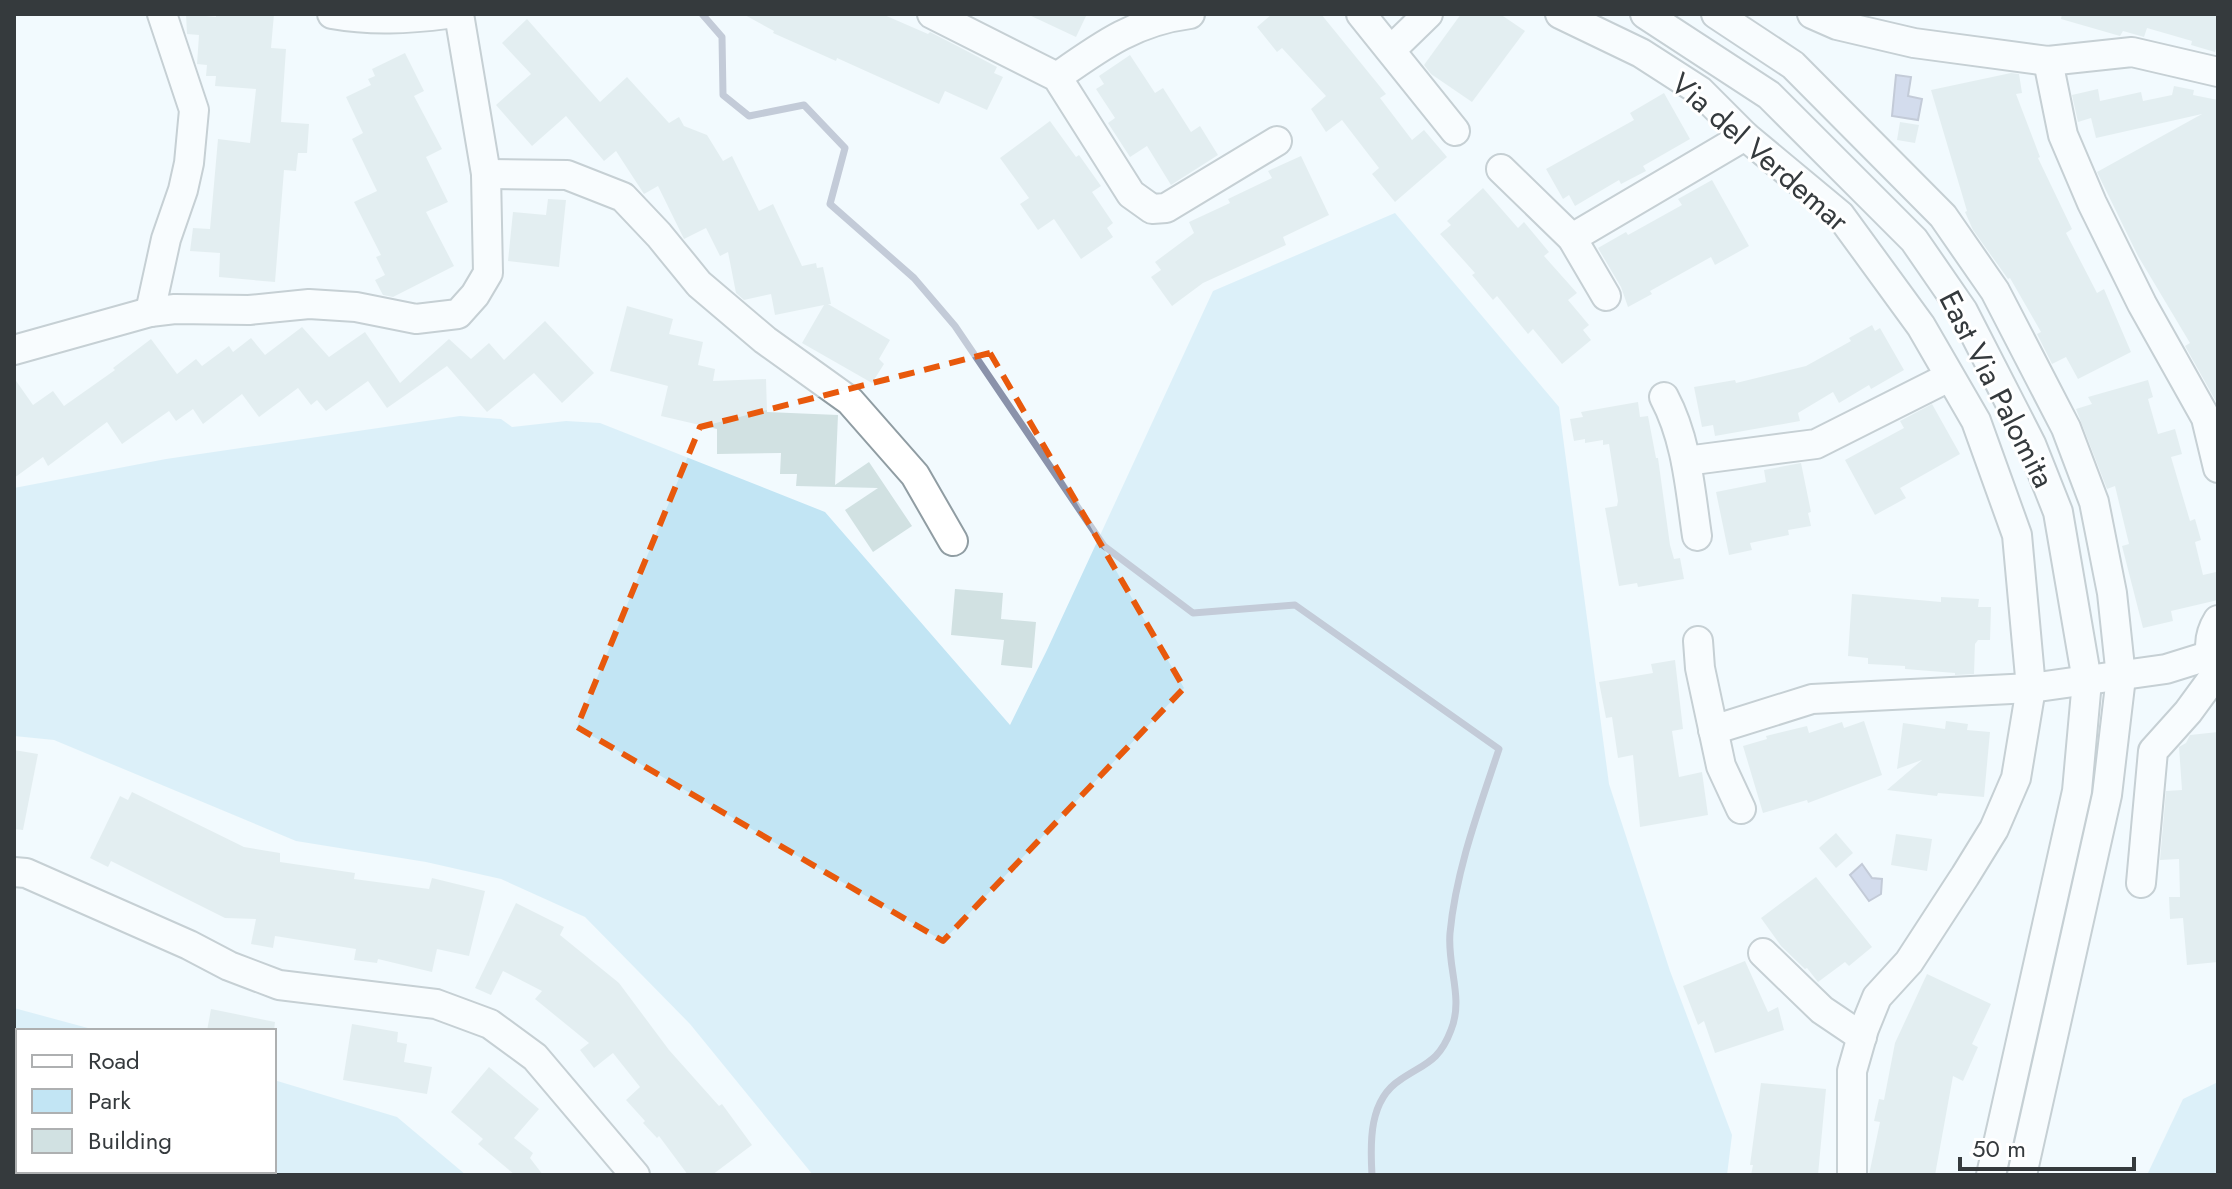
<svg xmlns="http://www.w3.org/2000/svg" width="2232" height="1189" font-family="Jost,sans-serif">
<style>
.green{fill:#c2e5f4}
.water{fill:#aeb8d9;stroke:#8a92aa;stroke-width:2}
.lines{fill:none;stroke-linecap:round;stroke-linejoin:round}
.stream{stroke:#8a92aa;stroke-width:7}
.building{fill:#d1e1e2}
.minor-casing{stroke:#909da3;stroke-width:32}
.minor{stroke:#fff;stroke-width:28}
.marked{fill:none;stroke:#e8590c;stroke-width:6;stroke-dasharray:16 10;stroke-linejoin:round}
.labels{text-anchor:middle;dominant-baseline:central;stroke-width:6;stroke-linejoin:round;paint-order:stroke}
.street-label{font-size:30px;fill:#353a3d;stroke:#fff}
</style>
<rect width="100%" height="100%" fill="#f2fafe"/>
<g class="green">
<path d="M1395,213L1559,407L1609,784L1670,971L1732,1135L1727,1175H813L690,1024L585,917L501,879L426,862L296,841L54,740L14,736V488L166,459L460,416L501,419L512,427L566,421L600,423L825,512L1010,725L1047,650L1213,291Z"/>
<path d="M14,1008L99,1031H18V1171H274V1080L397,1117L466,1175H14Z"/>
<path d="M2218,1082V1175H2147L2183,1099Z"/>
</g>
<g class="water">
<path d="M1896,75L1911,77L1908,96L1922,99L1918,120L1892,116Z"/>
<path d="M1862,864L1872,878L1882,879L1881,894L1869,901L1850,875Z"/>
</g>
<g class="lines">
<path class="stream" d="M702,14L722,37L723,95L749,116L804,105L845,148L830,204L914,278L955,326L1104,546L1193,613L1295,605L1499,749C1479,809 1456,870 1450,933C1447,967 1464,998 1451,1030C1439,1062 1425,1063 1400,1080C1369,1100 1370,1142 1372,1175"/>
</g>
<g class="building">
<path d="M186,14L216,17V14H274L271,48L286,49L281,122L309,124L307,153H298L296,171L284,170L275,282L219,277L220,253L190,251L193,228L210,229L218,139L250,143L256,89L215,86L216,76H206L207,65L197,64L199,35L187,34Z"/>
<path d="M743,14H882L928,34L930,32L963,49L997,67L994,73L1003,77L987,110L945,91L939,104L837,58L836,61L773,33L774,31Z"/>
<path d="M1027,14H1087L1076,37Z"/>
<path d="M1272,14H1321L1386,94L1380,98L1412,140L1424,130L1447,157L1395,202L1372,174L1379,168L1342,120L1326,132L1311,109L1326,96L1282,48L1277,52L1257,27Z"/>
<path d="M1461,14H1500L1525,31L1472,102L1431,74L1424,65Z"/>
<path d="M2062,14H2218V41L2215,52L2191,45L2192,41L2147,28L2144,37L2123,31L2120,36L2061,19Z"/>
<path d="M527,19L600,102L627,77L669,123L679,117L684,126L707,135L723,161L732,156L759,211L773,204L802,266L816,263L817,268L823,267L831,304H828L890,340L879,359L884,364L872,383L802,343L824,305L775,315L771,294L744,300L736,293L728,252L720,256L706,228L684,239L658,186L644,194L616,151L604,161L566,116L532,146L496,105L531,74L502,43Z"/>
<path d="M405,53L424,91L414,96L442,149L426,157L448,202L426,212L454,266L393,297L383,295L375,280L385,275L376,257L381,255L354,202L377,191L352,139L363,133L346,97L371,85L368,79L375,76L372,69Z"/>
<path d="M1130,55L1155,93L1163,88L1191,132L1200,126L1218,155L1171,185L1147,146L1130,157L1108,123L1115,118L1096,89L1104,84L1099,76Z"/>
<path d="M2011,73L2019,74L2022,93L2016,94L2040,157L2038,158L2072,229L2066,233L2097,293L2104,289L2131,352L2078,379L2066,357L2052,364L2037,334L2041,332L2010,278L2008,279L1973,230L1965,212L1967,211L1931,90Z"/>
<path d="M2174,86L2194,90L2193,95L2218,100V405L2185,346L2190,343L2138,256L2097,172L2202,114L2096,138L2091,118L2078,122L2072,95L2098,89L2100,101L2141,92L2143,101L2172,95Z"/>
<path d="M1664,93L1690,139L1643,166L1646,171L1621,184L1619,180L1575,206L1569,195L1563,199L1546,169L1634,120L1630,113Z"/>
<path d="M1050,121L1076,157L1079,155L1101,186L1092,192L1113,223L1107,228L1113,237L1081,259L1054,219L1038,230L1020,204L1029,198L1000,158Z"/>
<path d="M1900,122L1919,125L1915,143L1897,140Z"/>
<path d="M1301,156L1329,215L1283,237L1286,245L1203,283L1172,306L1151,277L1161,270L1155,262L1194,233L1189,222L1230,203L1228,199L1272,178L1268,171Z"/>
<path d="M1712,180L1749,246L1715,265L1711,257L1650,291L1652,294L1628,307L1621,287L1598,248L1626,232L1628,235L1682,205L1678,199Z"/>
<path d="M1483,188L1518,228L1524,222L1549,252L1544,256L1577,293L1568,300L1589,325L1583,330L1591,340L1562,364L1533,329L1528,334L1497,296L1493,300L1472,275L1475,273L1440,234L1451,225L1447,221Z"/>
<path d="M548,199L566,200L559,267L508,261L513,212L546,215Z"/>
<path d="M627,306L673,319L669,334L703,342L698,365L715,369L713,381L766,379L767,412L838,415L835,485L869,462L912,526L873,552L845,510L878,488L796,486L797,474H780L781,453L717,454V429L661,416L668,386L610,371Z"/>
<path d="M545,321L594,373L562,403L534,373L487,412L447,366L387,408L368,381L326,411L317,400L311,405L298,388L259,417L242,394L203,424L193,409L176,421L169,411L122,444L107,422L48,466L43,457L14,478V378L33,405L53,391L64,406L115,370L113,368L151,339L177,374L196,359L202,366L229,346L233,352L251,338L265,355L302,327L329,357L365,332L400,383L449,339L471,359L489,343L504,360Z"/>
<path d="M1872,325L1875,331L1880,328L1904,370L1871,389L1869,385L1839,403L1833,392L1798,413L1800,421L1715,436L1713,425L1702,427L1694,387L1735,380L1736,383L1806,366L1851,341L1849,338Z"/>
<path d="M2148,380L2153,397L2148,399L2158,434L2175,429L2182,454L2171,457L2190,521L2195,519L2201,540L2195,542L2203,575L2216,572L2218,600L2171,611L2173,621L2143,628L2122,546L2129,544L2115,486L2107,489L2076,409L2092,404L2088,397Z"/>
<path d="M1638,402L1640,417L1648,416L1656,458H1658L1670,545L1674,559L1680,558L1684,579L1638,587L1637,583L1619,586L1605,508L1617,506L1618,501L1609,444L1603,445V440L1585,443V439L1574,441L1570,419L1583,417L1581,412Z"/>
<path d="M1932,404L1960,454L1900,488L1906,498L1875,515L1845,460L1904,428L1900,421Z"/>
<path d="M1801,463L1811,512L1808,513L1811,526L1788,530L1789,535L1750,543L1752,550L1729,555L1716,492L1766,482L1764,470Z"/>
<path d="M955,589L1003,593L1001,619L1036,622L1032,668L1001,665L1004,640L951,635Z"/>
<path d="M1852,594L1941,602V597L1979,599L1978,607H1991L1990,640H1978L1975,644L1974,674L1955,675V673L1905,669V666L1868,664V658L1848,656Z"/>
<path d="M1675,660L1683,729L1672,731L1679,777L1702,772L1708,815L1640,827L1633,755L1618,758L1612,717L1606,718L1599,682L1653,673L1651,664Z"/>
<path d="M1864,721L1882,775L1808,803L1807,800L1763,813L1743,746L1767,739L1766,736L1807,726L1809,733L1842,722L1844,728Z"/>
<path d="M1946,721L1968,724L1967,730L1990,732L1984,797L1938,793L1937,796L1887,790L1922,760L1897,769L1903,723L1945,729Z"/>
<path d="M2218,732V962L2187,965L2183,918L2170,919L2169,897H2180L2179,859L2160,860L2166,791L2182,790L2179,747L2186,743L2190,735Z"/>
<path d="M14,750L38,754L23,830L14,829Z"/>
<path d="M132,792L244,847L280,853V862L355,873L354,879L429,889L432,878L485,891L469,956L437,949L432,972L378,959L377,963L354,960L356,949L275,936L273,948L251,944L256,919L225,918L111,861L108,867L90,858L120,796L128,800Z"/>
<path d="M1836,833L1853,853L1836,868L1819,848Z"/>
<path d="M1896,834L1932,839L1927,871L1891,865Z"/>
<path d="M1816,877L1872,947L1849,966L1845,962L1818,982L1807,968L1805,969L1781,946L1761,918Z"/>
<path d="M516,903L564,927L560,935L619,983L669,1050L719,1106L722,1104L752,1145L712,1175H688L659,1136L657,1138L643,1123L645,1121L626,1100L640,1087L613,1053L594,1068L580,1050L589,1043L535,999L542,991L503,971L491,995L475,988Z"/>
<path d="M1745,961L1768,1012L1778,1007L1784,1030L1715,1053L1704,1021L1698,1025L1683,986Z"/>
<path d="M1927,974L1991,1004L1972,1044L1978,1047L1963,1081L1953,1076L1935,1175H1869L1880,1122L1874,1121L1879,1099L1884,1100L1895,1043Z"/>
<path d="M211,1009L275,1022L274,1031H207Z"/>
<path d="M352,1024L398,1032L397,1042L407,1044L404,1062L432,1067L427,1094L343,1080Z"/>
<path d="M489,1067L539,1109L514,1138L533,1153L530,1158L543,1175H515L478,1144L483,1139L451,1112Z"/>
<path d="M1761,1083L1826,1089L1818,1175H1751L1753,1165H1750Z"/>
</g>
<g class="lines">
<defs>
<g id="minor">
<path d="M332,14C371,21 408,19 447,14"/>
<path d="M932,14L1057,77L1131,194L1152,209L1166,208L1277,141"/>
<path d="M1361,14L1455,131"/>
<path d="M1560,14L1641,53L1700,91L1745,136L1840,215L1921,326L1976,421L2017,535L2031,688L2016,778L1994,829L1965,876L1909,962L1877,997L1864,1029L1852,1071V1175"/>
<path d="M1645,14L1769,95L1914,240L1963,311L2031,444L2058,512L2087,681L2077,791L1991,1175"/>
<path d="M1716,14L1793,65L1943,216L1995,291L2066,428L2094,502L2112,593L2121,677L2107,795L2022,1175"/>
<path d="M1812,14L1837,25L1914,43L2048,61L2132,52L2218,72"/>
<path d="M1391,50L1428,14"/>
<path d="M2048,61L2063,135L2092,203L2142,304L2206,418L2218,468"/>
<path d="M1057,77C1101,46 1135,21 1190,14"/>
<path d="M1501,169L1572,238L1606,296"/>
<path d="M486,174L567,175L623,197L659,235L699,284L765,340L850,401L915,475L953,541"/>
<path d="M1572,238L1745,136"/>
<path d="M150,312L166,239L183,190L189,163L194,110L162,14"/>
<path d="M14,350L150,312L175,309L249,310L309,304L356,307L416,319L458,314L475,295L488,273L486,174L459,14"/>
<path d="M1664,397C1687,440 1690,489 1697,536"/>
<path d="M1686,461L1816,444L1949,377"/>
<path d="M2218,620C2208,636 2207,653 2218,669"/>
<path d="M1698,641L1700,668L1721,766L1741,809"/>
<path d="M1713,730L1812,699L2031,688L2166,669L2211,655"/>
<path d="M14,872L26,873L189,945L229,966L279,985L436,1004L490,1024L535,1057L635,1175"/>
<path d="M2141,883L2153,751L2188,712L2218,671"/>
<path d="M1763,953L1822,1010L1862,1037"/>
</g>
</defs>
<use href="#minor" class="minor-casing"/>
<use href="#minor" class="minor"/>
</g>
<path d="M0 0H2232V1189H0ZM990,353L1184,688L943,941L577,727L700,427Z" fill="#f2fafe" fill-opacity=".55" fill-rule="evenodd"/>
<path class="marked" d="M990,353L1184,688L943,941L577,727L700,427Z"/>
<g class="labels">
<g class="street-label">
<text transform="translate(1760 152) rotate(41)">Via del Verdemar</text>
<text transform="translate(1997 389) rotate(63)">East Via Palomita</text>
</g>
</g>
<rect width="2232" height="1189" fill="none" stroke="#353a3d" stroke-width="32"/>
<rect x="16" y="1029" width="260" height="144" fill="#ffffff" stroke="#aeb0b1" stroke-width="2"/>
<rect x="32" y="1055" width="40" height="12" fill="#ffffff" stroke="#aeb0b1" stroke-width="2"/>
<text x="88" y="1069" font-size="24" fill="#353a3d">Road</text>
<rect x="32" y="1089" width="40" height="24" fill="#c2e5f4" stroke="#aeb0b1" stroke-width="2"/>
<text x="88" y="1109" font-size="24" fill="#353a3d">Park</text>
<rect x="32" y="1129" width="40" height="24" fill="#d1e1e2" stroke="#aeb0b1" stroke-width="2"/>
<text x="88" y="1149" font-size="24" fill="#353a3d">Building</text>
<path d="M1960 1157v12h174v-12" fill="none" stroke="#353a3d" stroke-width="4"/>
<text x="1972" y="1157" font-size="24" fill="#353a3d" stroke="#ffffff" stroke-width="6" paint-order="stroke">50 m</text>
</svg>
